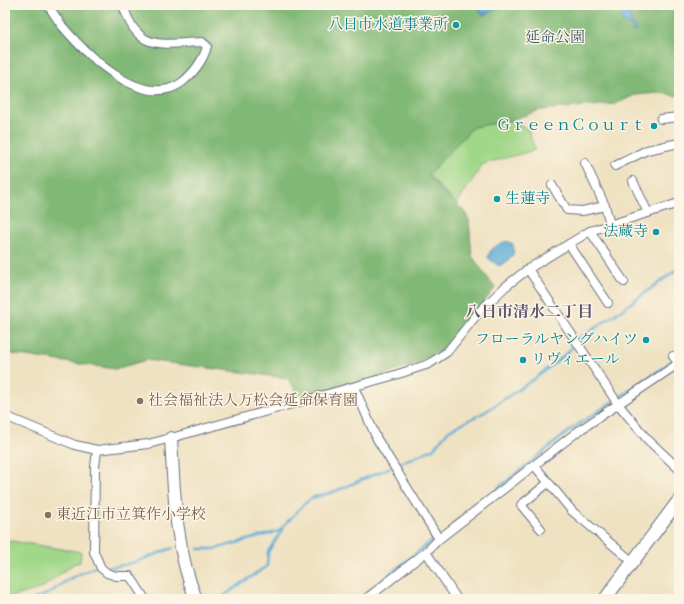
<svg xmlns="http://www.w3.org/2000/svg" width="684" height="604" font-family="Vollkorn,'Noto Serif JP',serif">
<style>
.green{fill:#a0d788;stroke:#5e8373}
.forest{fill:#80b874;stroke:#4e7469}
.water{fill:#5cacd7;stroke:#3c6e9a}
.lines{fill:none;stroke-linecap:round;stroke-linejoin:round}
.stream{stroke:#5cacd7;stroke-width:2.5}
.street-casing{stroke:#656e81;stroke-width:10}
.secondary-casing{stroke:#656e81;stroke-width:14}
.street{stroke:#fff;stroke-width:8}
.secondary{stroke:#fff;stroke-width:12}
.culture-dot{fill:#0f9aa8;stroke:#fcf5e5;stroke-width:1.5}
.education-dot{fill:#8d6e63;stroke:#fcf5e5;stroke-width:1.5}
.labels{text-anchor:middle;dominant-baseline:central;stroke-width:3;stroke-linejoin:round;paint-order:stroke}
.culture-label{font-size:15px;fill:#0d838f;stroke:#fcf5e5;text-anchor:end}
.park-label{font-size:15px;fill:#3c5968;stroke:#fcf5e5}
.education-label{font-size:15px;fill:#785e54;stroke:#fcf5e5;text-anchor:start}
.neighbourhood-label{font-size:16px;font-weight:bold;fill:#5e5770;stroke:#fcf5e5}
</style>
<rect width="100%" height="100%" fill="#fcf5e5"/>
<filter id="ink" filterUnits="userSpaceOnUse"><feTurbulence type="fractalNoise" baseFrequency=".025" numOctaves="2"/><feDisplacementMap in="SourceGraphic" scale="8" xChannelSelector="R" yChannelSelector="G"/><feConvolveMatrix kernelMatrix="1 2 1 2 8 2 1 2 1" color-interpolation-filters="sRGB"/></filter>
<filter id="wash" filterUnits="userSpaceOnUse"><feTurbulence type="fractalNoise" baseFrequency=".012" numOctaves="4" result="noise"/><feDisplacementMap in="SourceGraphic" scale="16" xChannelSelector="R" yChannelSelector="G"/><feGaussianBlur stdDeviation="0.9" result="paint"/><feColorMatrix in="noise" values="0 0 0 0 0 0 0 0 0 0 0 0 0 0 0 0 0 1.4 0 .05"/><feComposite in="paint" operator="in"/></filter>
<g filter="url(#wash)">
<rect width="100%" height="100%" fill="#efe2c2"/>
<g class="green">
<path d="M508,121L528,129L535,150L483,164L456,205L428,174L473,127Z"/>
<path d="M5,540L81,552L80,562L73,564L42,588L5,599Z"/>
</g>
<path class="forest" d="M5,5H679V96L659,93L635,95L615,104L540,110L508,121L473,127L428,175L441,190L464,211L469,220L472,256L495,288L447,348L410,366L369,379L301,397L287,378L146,360L115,369L5,353Z"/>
<g class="water">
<path d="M478,5H497L498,9L482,15Z"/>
<path d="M626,10L631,18V23L637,30V32L632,31L631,27L622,22L621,15Z"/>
<path d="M507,241L513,244C516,257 510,260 499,266L488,258C489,248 499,244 507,241Z"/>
</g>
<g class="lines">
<g class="stream">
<path d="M497,489L573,428L679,357"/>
<path d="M453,524L475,506"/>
<path d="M199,549H215L279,531L304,504L314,497L331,493L433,449L449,430L485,412L537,377L568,352L579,339L620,311L679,268"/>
<path d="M108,567C132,566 151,555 173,548"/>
<path d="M34,599L48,594L69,579L95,567"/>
<path d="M219,599L267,566L268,552L282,530"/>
<path d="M359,599L434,539"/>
</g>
</g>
</g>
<g filter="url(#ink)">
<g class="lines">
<defs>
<g id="street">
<path d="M47,5C53,11 57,20 63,27C87,55 142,110 181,83C192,75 204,60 207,46L202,42C161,44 137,52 123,5"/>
<path d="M661,119L679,117"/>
<path d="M585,163L605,206L610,224"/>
<path d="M615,166L647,150L679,143"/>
<path d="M633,181L648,213"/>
<path d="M552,185L567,210L582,211L605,206"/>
<path d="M590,231L624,282"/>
<path d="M569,244L608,303"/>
<path d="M528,269L618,404L647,439L679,469"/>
<path d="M673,356L679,364"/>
<path d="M354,387L377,439L439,539"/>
<path d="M5,416L75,445L97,450L148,444L171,438L395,375L429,364L447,352L479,312L505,287L528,269L569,244L590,231L679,203"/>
<path d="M97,450L95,467L94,552L101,568L107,573L116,576H130L145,599"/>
<path d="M534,465L572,511L633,562"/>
<path d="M541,529L521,505L548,483"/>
<path d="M426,552L457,599"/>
<path d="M366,599L426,552L439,539L577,432L679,363"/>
</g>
<g id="secondary">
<path d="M171,438C174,492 175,548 196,599"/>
<path d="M605,599L679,500"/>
</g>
</defs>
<use href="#street" class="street-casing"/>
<use href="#secondary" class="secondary-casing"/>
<use href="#street" class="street"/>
<use href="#secondary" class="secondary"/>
</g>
</g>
<g class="culture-dot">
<circle cx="456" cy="25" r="4"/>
<circle cx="654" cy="126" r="4"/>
<circle cx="497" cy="199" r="4"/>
<circle cx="656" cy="232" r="4"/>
<circle cx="646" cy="340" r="4"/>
<circle cx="523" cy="360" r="4"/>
</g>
<g class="education-dot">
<circle cx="140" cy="401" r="4"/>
<circle cx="48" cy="515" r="4"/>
</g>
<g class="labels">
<g class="culture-label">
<text x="448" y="25">八日市水道事業所</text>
<text x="646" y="126">ＧｒｅｅｎＣｏｕｒｔ</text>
<text x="505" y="199" text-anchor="start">生蓮寺</text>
<text x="648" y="232">法蔵寺</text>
<text x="638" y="340">フローラルヤングハイツ</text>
<text x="531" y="360" text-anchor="start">リヴィエール</text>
</g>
<g class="park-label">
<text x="555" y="38">延命公園</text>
</g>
<g class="education-label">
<text x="148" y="401">社会福祉法人万松会延命保育園</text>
<text x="56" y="515">東近江市立箕作小学校</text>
</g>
<g class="neighbourhood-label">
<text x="529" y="313">八日市清水二丁目</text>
</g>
</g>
<rect width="684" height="604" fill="none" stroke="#fcf5e5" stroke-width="20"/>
</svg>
